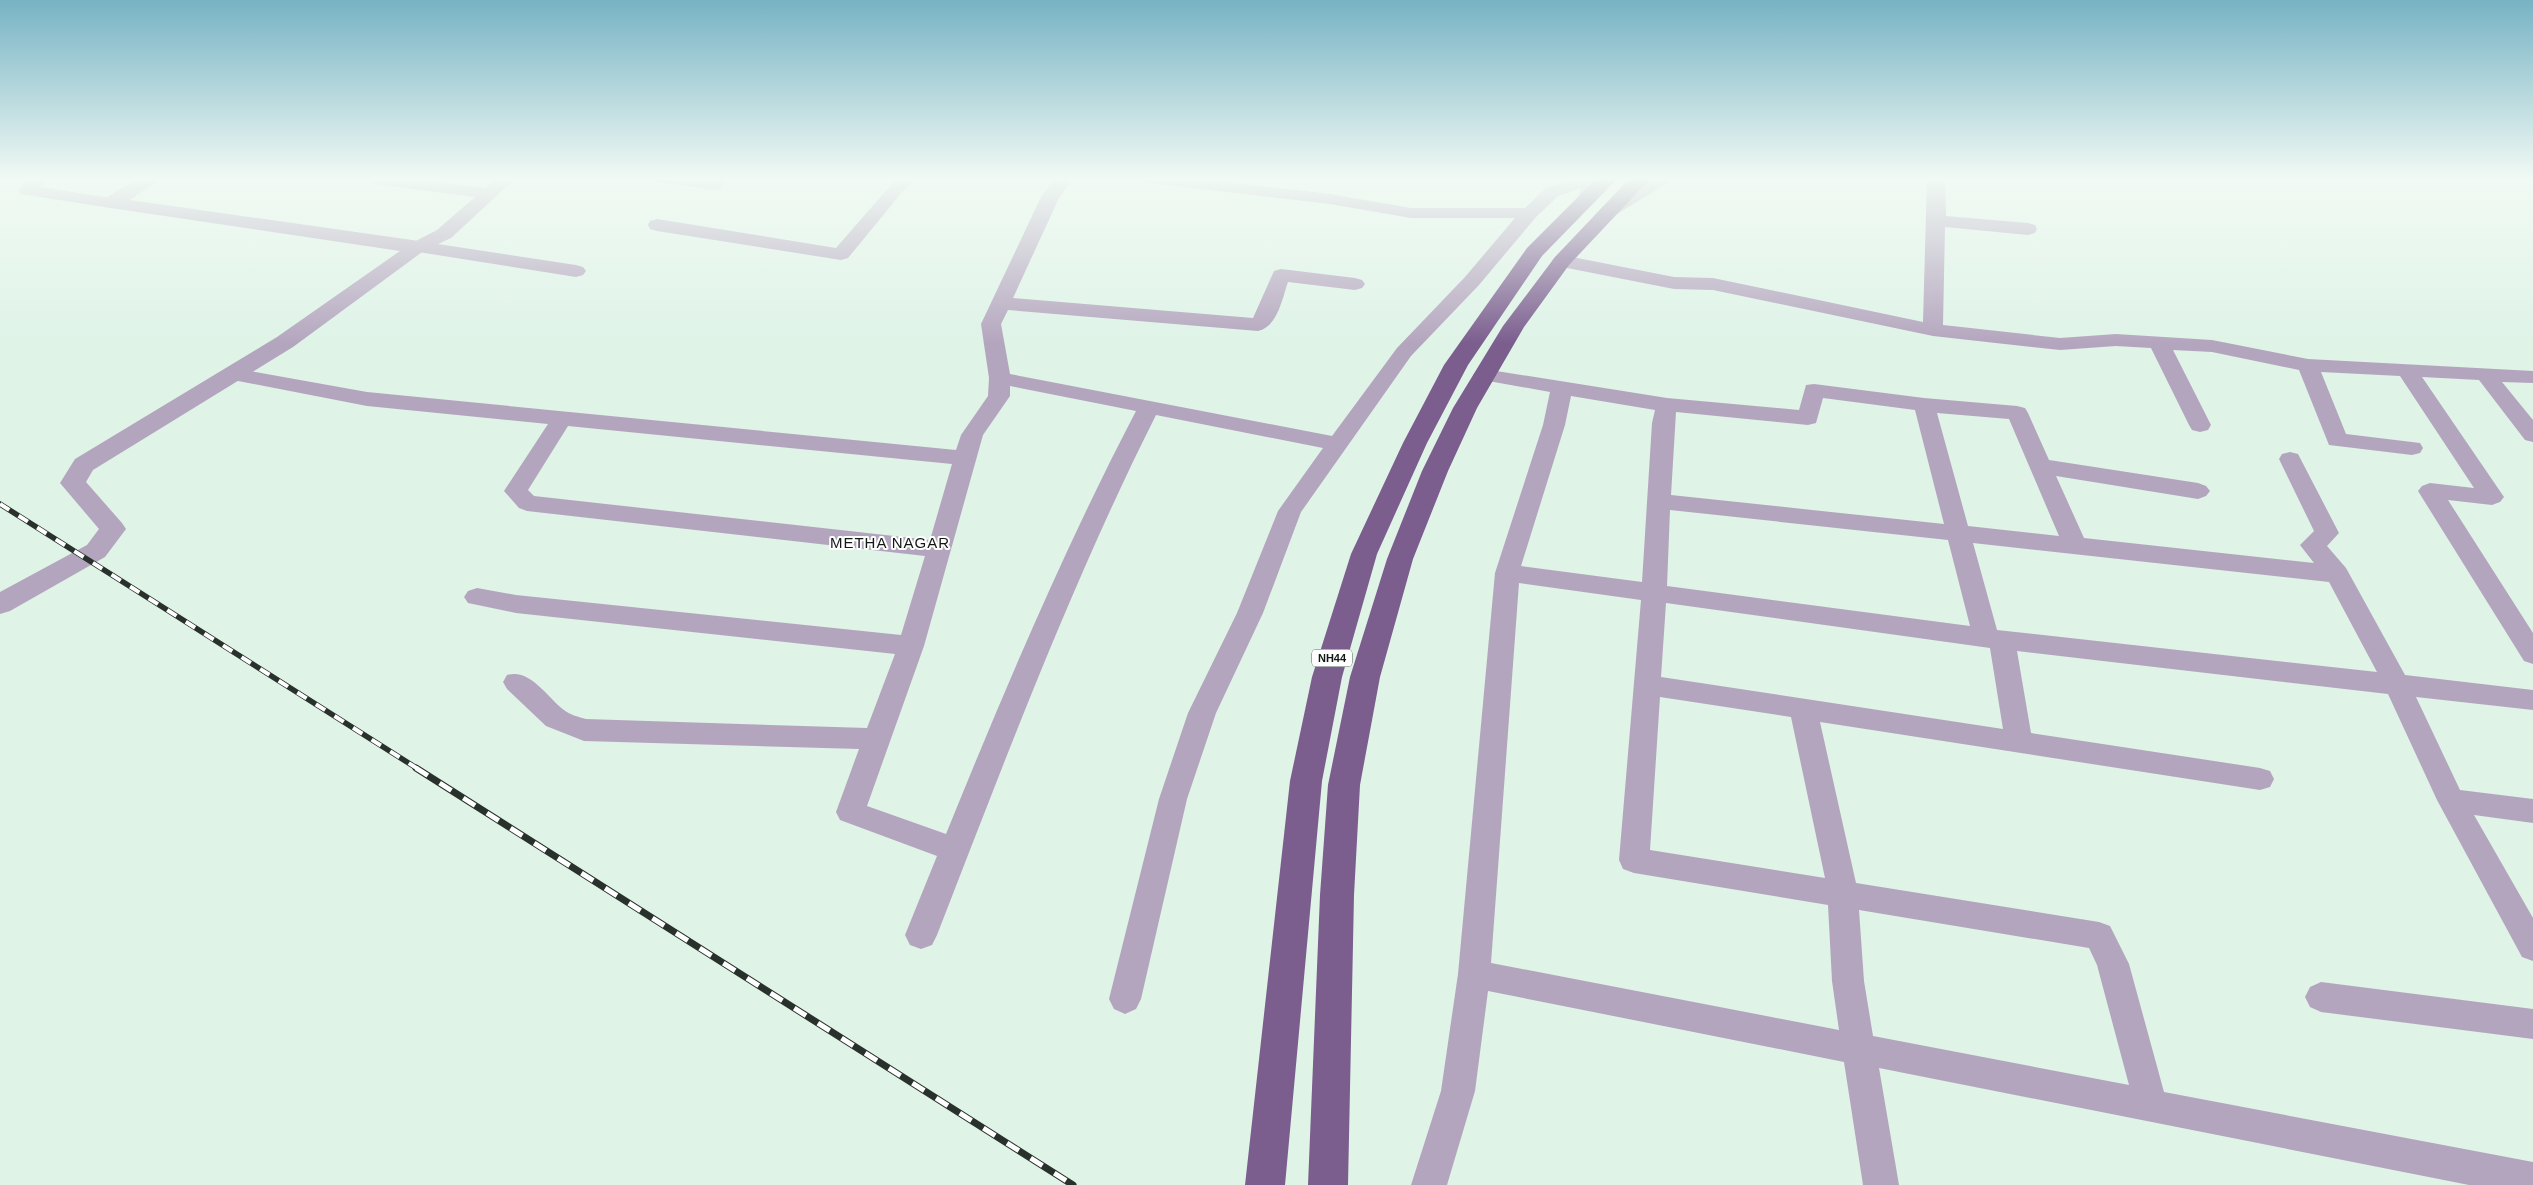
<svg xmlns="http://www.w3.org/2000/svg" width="2533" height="1185" font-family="Arial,sans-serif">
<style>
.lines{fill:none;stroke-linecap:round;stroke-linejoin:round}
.minor{fill:#b4a5be;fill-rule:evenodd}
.tertiary{fill:#b4a5be;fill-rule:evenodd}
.trunk{fill:#7b5d8e;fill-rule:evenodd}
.rail-far1-casing{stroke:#29312c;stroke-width:5.5}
.rail-casing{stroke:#29312c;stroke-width:7}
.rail-far1{stroke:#fff;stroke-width:4;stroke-dasharray:11;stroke-linecap:butt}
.rail{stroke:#fff;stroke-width:5;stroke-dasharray:14;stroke-linecap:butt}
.labels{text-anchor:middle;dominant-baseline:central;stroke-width:4;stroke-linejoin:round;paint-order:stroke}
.shield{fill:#fff;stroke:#595e5b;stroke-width:1}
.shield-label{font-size:11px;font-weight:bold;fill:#121915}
.quarter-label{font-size:15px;letter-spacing:1px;fill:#121915;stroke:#fff}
</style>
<rect width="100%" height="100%" fill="#dff3e7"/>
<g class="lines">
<g class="minor">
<path d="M30,178H49L41,187L111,198L117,199L120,203L117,207L111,208L21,194L18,190Z"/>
<path d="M374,178H405L485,188L497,178H516L451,238L438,244L576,265L583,267L586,271L583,275L576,277L412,251L410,247L412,243L437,230L475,197L381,185L375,184L372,180Z"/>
<path d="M655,178H730L720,189L714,190L664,183L658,182Z"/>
<path d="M897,178H917L903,191L848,258L841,260L657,231L650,229L648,225L650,221L657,219L836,248Z"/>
<path d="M1055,178H1073L1059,198L1013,298L1253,318L1274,271L1281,269L1355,278L1362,280L1365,284L1362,288L1355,290L1288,282C1282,299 1278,326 1258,331L1008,310L1001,324L1010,374L1332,436L1397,348L1465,277L1515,218H1411L1330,204L1148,183L1142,182L1139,178H1192L1330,194L1411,208H1525L1546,188L1576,178H1601L1598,182L1558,196L1536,217L1479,285L1411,356L1301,512L1263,613L1216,713L1187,799L1141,999L1136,1009L1125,1014L1114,1009L1109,999L1159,799L1188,713L1237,613L1278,511L1323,448L1156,415C1071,584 1005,760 937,935L932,945L921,949L910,945L905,935L937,856L840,820L836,812L859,749L584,741L546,726L507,689L503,682L507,675C530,668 547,697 564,710C570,715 579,717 586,719L867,728L895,654L516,613L468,603L464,597L468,591L477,588L516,595L901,635L925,556L527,511L519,508L504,491L548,424L367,406L233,380L226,378L222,374L226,370L233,368L367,392L956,450L961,435L988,396L989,378L981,324L1041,197ZM1010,386L1136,411C1064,549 1004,691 946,834L867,806L924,646L983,435L1010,396ZM568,426L952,464L930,540L534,496L528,490Z"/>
<path d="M1927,178H1945L1946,216L2028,223L2035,225L2037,229L2035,233L2028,235L1945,227L1943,325L2060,338L2116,334L2212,340L2308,359L2533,371V383L2502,382L2533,420V442L2525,440L2479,380L2422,377L2504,497L2500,502L2492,505L2448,500L2533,633V664L2524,661L2418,491L2422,486L2430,483L2474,488L2400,376L2321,372L2346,434L2420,443L2423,448L2420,453L2412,455L2329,445L2299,370L2212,352L2173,350L2211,425L2208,430L2200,432L2192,430L2189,425L2151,348L2116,346L2060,350L1933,336L1713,290L1674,289L1562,267L1555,265L1552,261L1555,257L1562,255L1674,277L1713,278L1923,322Z"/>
<path d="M1484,369L1667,398L1799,410L1806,385L1814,384L1924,398L2017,406L2025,408L2028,413L2049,460L2198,483L2206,486L2210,491L2206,496L2198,499L2056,476L2084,538L2314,563L2300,545L2314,531L2279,459L2282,454L2290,452L2298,454L2339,533L2327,546L2346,568L2405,675L2533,690V710L2416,697L2460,790L2533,799V823L2474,815L2533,918V961L2522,957L2437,800L2388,694L2017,651L2031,733L2260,768L2270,771L2274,779L2270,787L2260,790L1820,722L1856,883L2099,922L2110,926L2129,964L2164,1092L2533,1162V1185H2469L1879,1068L1899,1185H1863L1844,1062L1488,991L1475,1091L1447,1185H1411L1441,1091L1458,974L1495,573L1543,425L1550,392L1477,379L1473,375L1477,371ZM1571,396L1655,410L1652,423L1642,582L1521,566L1565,425ZM1823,398L1915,410L1944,524L1671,495L1676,412L1808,425L1816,423ZM1937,413L2009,419L2059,536L1968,526ZM1670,510L1948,540L1970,626L1667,586ZM1973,543L2329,582L2377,672L1997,630ZM1519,583L1641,600L1619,860L1623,869L1634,873L1828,905L1832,981L1839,1030L1491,963ZM1666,603L1990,648L2003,729L1661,677ZM1660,697L1791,717L1825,878L1650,850ZM1859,910L2089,948L2097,965L2129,1085L1873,1036L1864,981Z"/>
<path d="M2321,982L2533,1009V1039L2321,1012L2310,1007L2305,997L2310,987Z"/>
</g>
<g class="tertiary">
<path d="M139,178H162L130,200L419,241L426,243L429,247L293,347L93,470L86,482L122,523L126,529L105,557L10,611L0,614V592L87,545L99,529L60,483L75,459L277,337L400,251L104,207L101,203L104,199Z"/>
<path d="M1584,178H1604L1595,202H1581L1578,198Z"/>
<path d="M1649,178H1672L1669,182L1617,214H1603L1600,210L1603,206Z"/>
</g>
<g class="trunk">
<path d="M1597,178H1618L1542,256L1468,365L1427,443L1377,554L1342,677L1322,781L1285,1185H1245L1290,781L1312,677L1351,554L1403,443L1444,365L1527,248Z"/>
<path d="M1630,178H1651L1569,265L1524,327L1477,408L1448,471L1413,559L1380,677L1360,785L1354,895L1348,1185H1308L1320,895L1328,785L1350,677L1387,559L1422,471L1453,408L1503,326L1555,257Z"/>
</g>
<defs>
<path id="rail-far1" d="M0,504L418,769"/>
<path id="rail" d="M416,768L1073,1185"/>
</defs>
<use href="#rail-far1" class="rail-far1-casing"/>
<use href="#rail" class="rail-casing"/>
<use href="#rail-far1" class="rail-far1"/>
<use href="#rail" class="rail"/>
</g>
<linearGradient id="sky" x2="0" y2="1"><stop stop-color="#77b3c4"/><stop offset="0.52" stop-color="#f1faf4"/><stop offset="1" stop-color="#f1faf4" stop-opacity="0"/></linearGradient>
<rect width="2533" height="344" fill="url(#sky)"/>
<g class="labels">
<rect class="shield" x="1312" y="649.5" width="40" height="17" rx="4"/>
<g class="shield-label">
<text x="1332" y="658">NH44</text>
</g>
<g class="quarter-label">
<text x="890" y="542">METHA NAGAR</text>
</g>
</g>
</svg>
